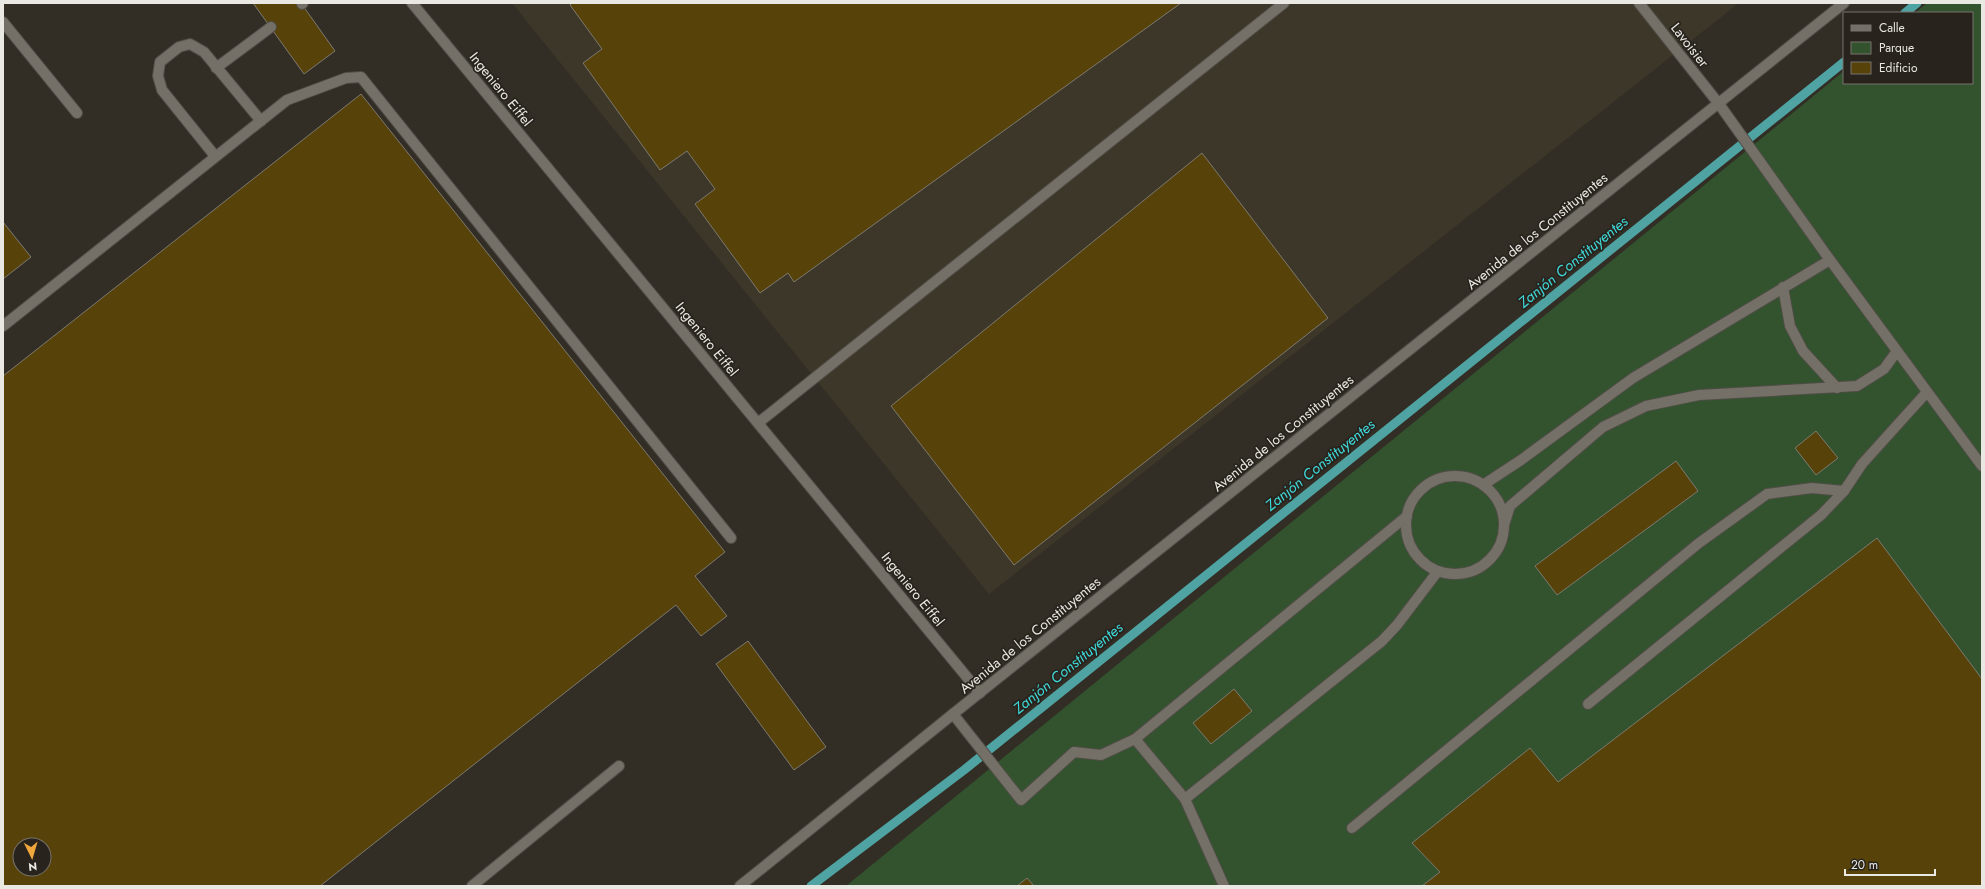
<svg xmlns="http://www.w3.org/2000/svg" width="1985" height="889" font-family="Jost,sans-serif">
<style>
.built{fill:#3d3729}
.green{fill:#32532e}
.lines{fill:none;stroke-linecap:round;stroke-linejoin:round}
.stream{stroke:#4fa4a3;stroke-width:9}
.building{fill:#574309;stroke:#7d7970;fill-rule:evenodd}
.lane-casing{stroke:#4f4d46;stroke-width:12}
.street-casing{stroke:#4f4d46;stroke-width:12}
.lane{stroke:#747067;stroke-width:10}
.street{stroke:#747067;stroke-width:10}
.labels{text-anchor:middle;dominant-baseline:central;stroke-width:3.5;stroke-linejoin:round;paint-order:stroke}
.street-label{font-size:14px;fill:#eae8e3;stroke:#28241d}
.water-label{font-size:15px;font-style:italic;fill:#3fdadb;stroke:#28241d}
</style>
<rect width="100%" height="100%" fill="#322e26"/>
<path class="built" d="M512,3H1739L989,594Z"/>
<path class="green" d="M1927,3H1982V886H846L1844,71V83H1972V13H1915Z"/>
<g class="lines">
<g class="stream">
<path d="M1905,13L1917,3"/>
<path d="M811,886L964,770L1844,62"/>
</g>
</g>
<g class="building">
<path d="M253,3H301L335,51L304,74Z"/>
<path d="M572,3H1181L794,282L788,273L760,293L695,204L715,189L687,151L660,170L583,63L602,49L570,5Z"/>
<path d="M361,94L725,552L695,576L727,616L701,636L676,605L320,886H3V376ZM20,845H44V869H20Z"/>
<path d="M1202,153L1328,318L1014,565L891,406Z"/>
<path d="M3,222L31,257L3,279Z"/>
<path d="M1816,431L1838,458L1816,475L1795,448Z"/>
<path d="M1676,461L1698,491L1557,595L1535,566Z"/>
<path d="M1877,538L1982,679V886H1422L1440,872L1412,843L1530,748L1558,782Z"/>
<path d="M748,641L826,747L794,770L716,664Z"/>
<path d="M1234,689L1252,711L1211,744L1193,723Z"/>
<path d="M1027,878L1034,886H1017Z"/>
</g>
<g class="lines">
<defs>
<g id="lane">
<path d="M302,4L303,3"/>
<path d="M3,22L77,113"/>
<path d="M216,68L271,27"/>
<path d="M1719,104L1830,260L1982,466"/>
<path d="M215,156L162,90L158,76L160,62L179,47L190,44L204,52L261,121"/>
<path d="M1783,287L1790,326L1803,351L1837,388"/>
<path d="M3,326L287,100L346,78L361,77L731,538"/>
<path d="M758,423L1284,3"/>
<circle cx="1455" cy="525" r="49"/>
<path d="M1483,485L1521,460L1633,378L1830,260"/>
<path d="M1504,525L1510,506L1603,427L1646,406L1699,395L1857,386L1884,369L1897,351"/>
<path d="M1588,704L1821,515L1844,491L1862,464L1927,392"/>
<path d="M953,714L1021,800L1074,752L1101,755L1135,739L1407,516"/>
<path d="M1135,739L1185,799L1224,886"/>
<path d="M1185,799L1382,641L1397,625L1438,571"/>
<path d="M1352,828L1699,543L1767,494L1812,488L1844,491"/>
<path d="M472,886L619,766"/>
</g>
<g id="street">
<path d="M412,3L980,693"/>
<path d="M1639,3L1719,104"/>
<path d="M740,886L953,714L1844,3"/>
</g>
</defs>
<use href="#lane" class="lane-casing"/>
<use href="#street" class="street-casing"/>
<use href="#lane" class="lane"/>
<use href="#street" class="street"/>
</g>
<g class="labels">
<g class="street-label">
<text transform="translate(1690 45) rotate(52)">Lavoisier</text>
<text transform="translate(501 89) rotate(51)">Ingeniero Eiffel</text>
<text transform="translate(1537 231) rotate(-39)">Avenida de los Constituyentes</text>
<text transform="translate(707 339) rotate(51)">Ingeniero Eiffel</text>
<text transform="translate(1283 433) rotate(-39)">Avenida de los Constituyentes</text>
<text transform="translate(913 589) rotate(51)">Ingeniero Eiffel</text>
<text transform="translate(1030 635) rotate(-39)">Avenida de los Constituyentes</text>
</g>
<g class="water-label">
<text transform="translate(1573 262) rotate(-39)">Zanjón Constituyentes</text>
<text transform="translate(1320 465) rotate(-39)">Zanjón Constituyentes</text>
<text transform="translate(1068 668) rotate(-39)">Zanjón Constituyentes</text>
</g>
</g>
<rect width="1985" height="889" fill="none" stroke="#eae8e3" stroke-width="8"/>
<rect x="1843" y="12" width="130" height="72" fill="#28241d" stroke="#76726c"/>
<rect x="1851" y="25" width="20" height="6" fill="#747067" stroke="#76726c"/>
<text x="1879" y="32" font-size="12" fill="#eae8e3">Calle</text>
<rect x="1851" y="42" width="20" height="12" fill="#32532e" stroke="#76726c"/>
<text x="1879" y="52" font-size="12" fill="#eae8e3">Parque</text>
<rect x="1851" y="62" width="20" height="12" fill="#574309" stroke="#76726c"/>
<text x="1879" y="72" font-size="12" fill="#eae8e3">Edificio</text>
<g transform="translate(32 857) rotate(175)"><circle r="19" fill="#28241d" stroke="#76726c"/>
<path d="M0-3L7 15L0 10L-7 15Z" fill="#efa73d"/>
<text y="-6" font-size="11" font-weight="bold" text-anchor="middle" fill="#eae8e3">N</text>
</g>
<path d="M1845 869v6h90v-6" fill="none" stroke="#eae8e3" stroke-width="2"/>
<text x="1851" y="869" font-size="12" fill="#eae8e3" stroke="#28241d" stroke-width="3" paint-order="stroke">20 m</text>
</svg>
